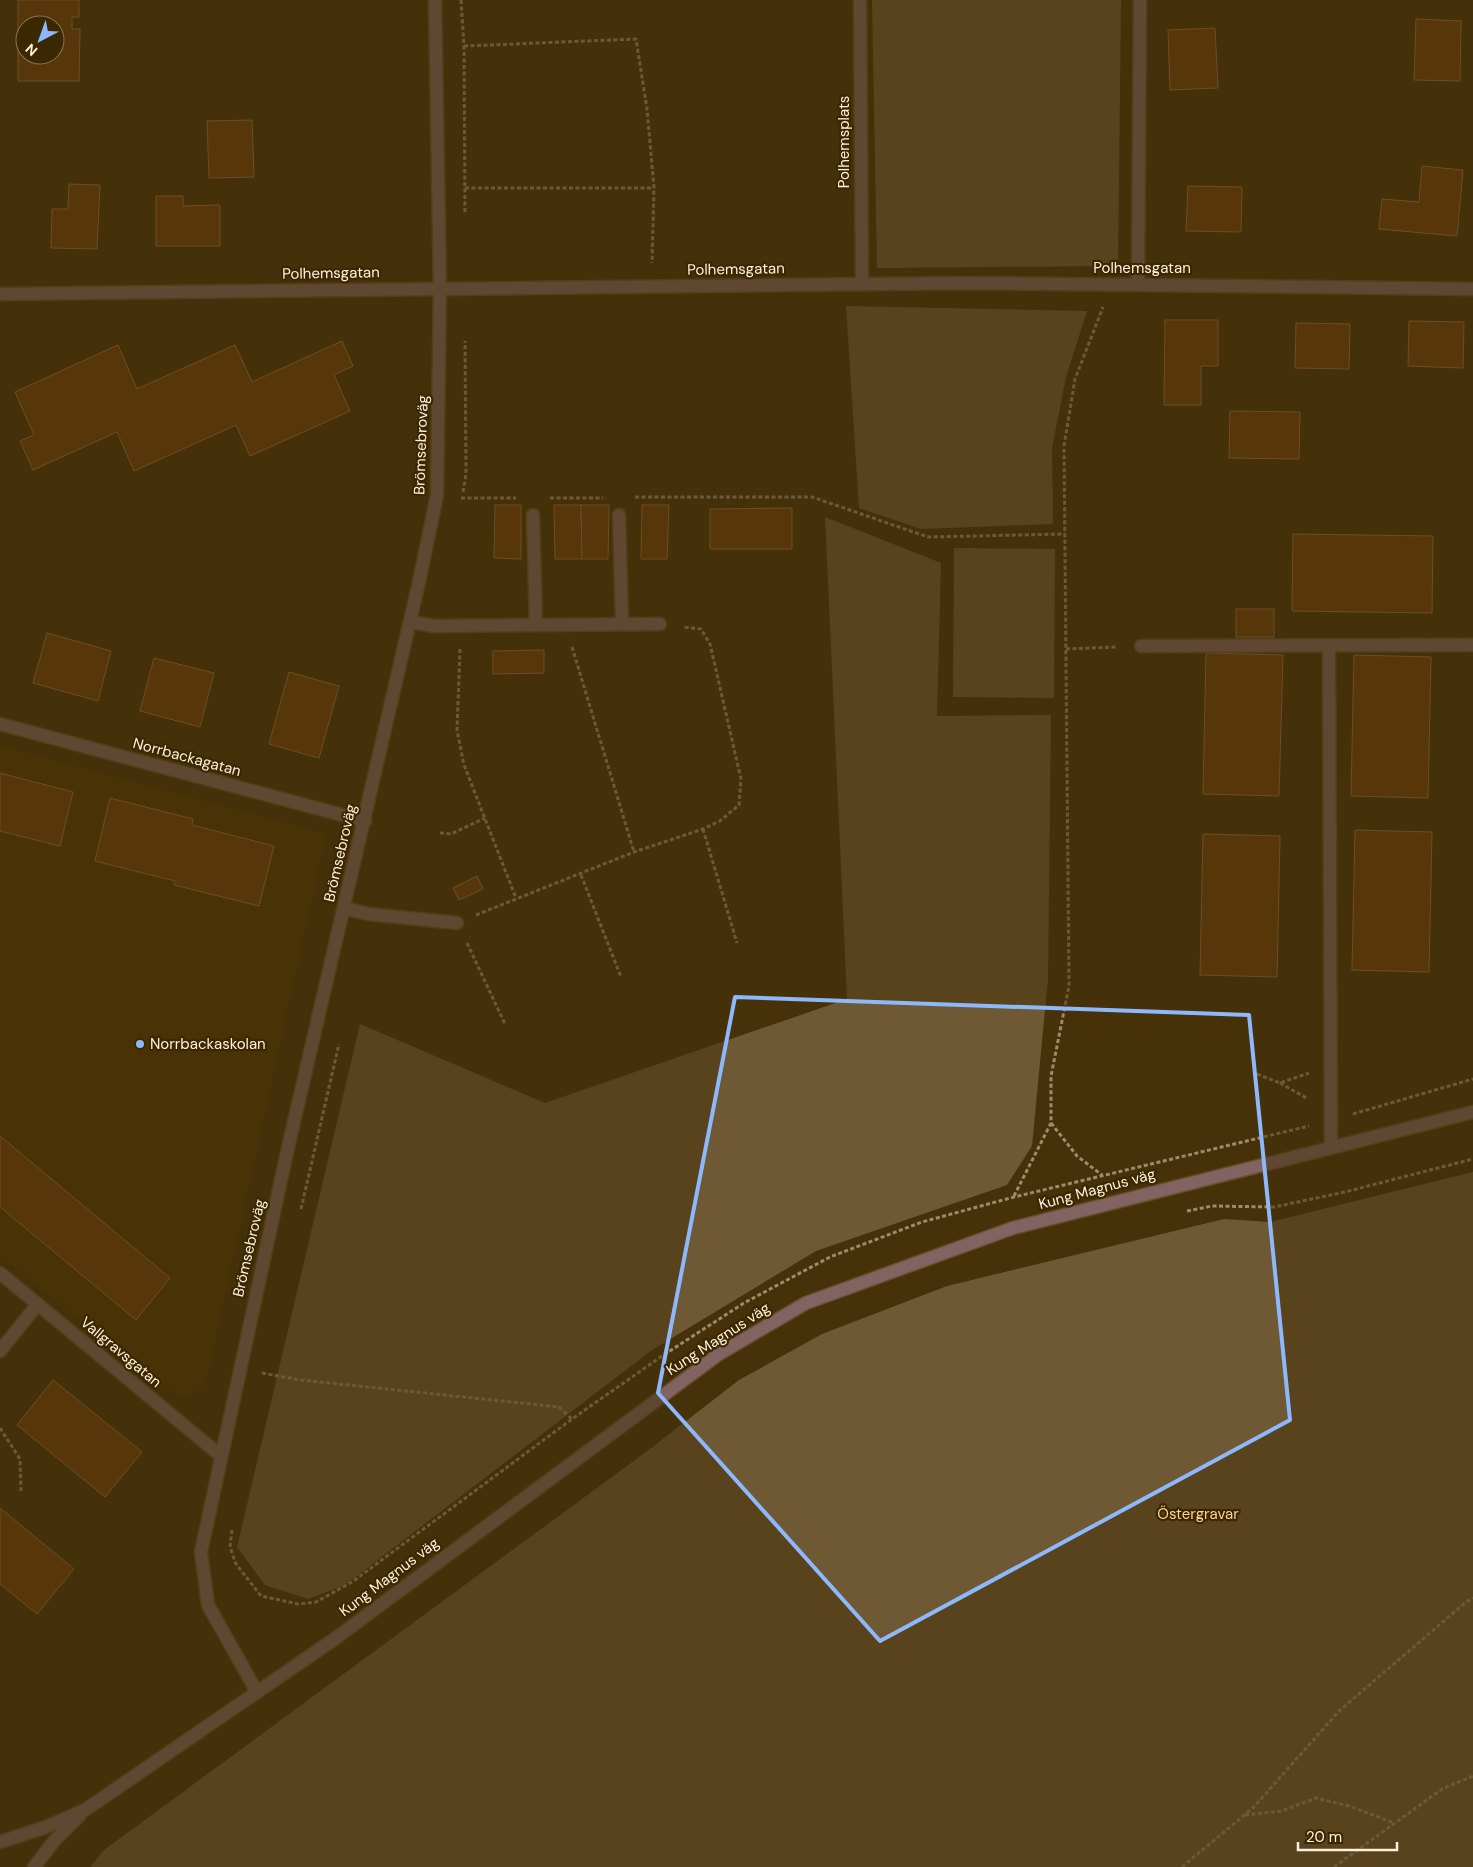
<svg xmlns="http://www.w3.org/2000/svg" width="1473" height="1867" font-family="'DM Sans',sans-serif">
<style>
.built{fill:#4e3604}
.green{fill:#6f5934}
.building{fill:#6d3c0b;stroke:#9e704c;fill-rule:evenodd}
.lines{fill:none;stroke-linecap:round;stroke-linejoin:round}
.service-casing{stroke:#63502b;stroke-width:15}
.minor-casing{stroke:#63502b;stroke-width:15}
.path{stroke:#9d8b6d;stroke-width:3;stroke-dasharray:4 2.5;stroke-linecap:butt}
.service{stroke:#826362;stroke-width:12}
.minor{stroke:#826362;stroke-width:12}
.marked{fill:none;stroke:#8db9fc;stroke-width:4;stroke-linejoin:round}
.poi-dot{fill:#8db9fc;stroke:#3b2700;stroke-width:2}
.labels{text-anchor:middle;dominant-baseline:central;stroke-width:4.5;stroke-linejoin:round;paint-order:stroke}
.street-label{font-size:15px;fill:#fef0dc;stroke:#3b2700}
.poi-label{font-size:15px;fill:#fef0dc;stroke:#3b2700;text-anchor:start}
.park-label{font-size:15px;fill:#fdd391;stroke:#3b2700}
</style>
<rect width="100%" height="100%" fill="#463109"/>
<path class="built" d="M0,746L326,834L205,1386L184,1397L155,1382L0,1255Z"/>
<g class="green">
<path d="M872,0H1121L1118,266L877,268Z"/>
<path d="M846,306L1087,311L1066,377L1052,448L1053,524L921,529L859,508Z"/>
<path d="M825,517L941,563L937,716L1051,715L1048,979L1032,1146L1007,1185L816,1251L652,1350L345,1585L308,1599L265,1585L237,1547L360,1024L545,1103L847,999Z"/>
<path d="M954,548L1055,549L1054,698L953,697Z"/>
<path d="M1473,1172V1867H90L104,1850L646,1452L739,1380L822,1334L947,1286L1224,1219L1270,1222Z"/>
</g>
<g class="building">
<path d="M18,0H79V17H72V29H80L79,81H18ZM25,25H55V55H25Z"/>
<path d="M1416,19L1461,21L1460,81L1414,80Z"/>
<path d="M1215,28L1218,88L1170,90L1168,30Z"/>
<path d="M252,120L254,177L209,178L207,121Z"/>
<path d="M1422,166L1463,170L1457,236L1379,229L1382,199L1419,202Z"/>
<path d="M69,184L100,185L97,249L51,248L52,209H68Z"/>
<path d="M1188,186L1242,187L1241,232L1186,231Z"/>
<path d="M156,196H183V206L220,205V246H156Z"/>
<path d="M1165,320H1218V366H1201V405H1164Z"/>
<path d="M1409,321L1464,322L1463,368L1408,366Z"/>
<path d="M1296,323L1350,324L1349,369L1295,368Z"/>
<path d="M342,341L353,366L334,375L350,411L250,456L236,425L134,471L117,432L33,470L20,441L34,435L15,392L118,345L137,389L235,345L252,382Z"/>
<path d="M1230,411L1300,412L1299,459L1229,458Z"/>
<path d="M495,505H521V559L494,558Z"/>
<path d="M554,505H581L582,559H555Z"/>
<path d="M581,505H609L608,559H582Z"/>
<path d="M642,505H669L667,559H641Z"/>
<path d="M792,508V549H710V509Z"/>
<path d="M1293,534L1433,536L1432,613L1292,611Z"/>
<rect x="1236" y="609" width="38" height="28"/>
<path d="M47,633L111,651L98,701L33,683Z"/>
<path d="M544,650V673L493,674V651Z"/>
<path d="M1206,653L1283,655L1279,796L1203,794Z"/>
<path d="M1354,655L1431,657L1428,798L1351,796Z"/>
<path d="M154,658L214,673L200,727L140,711Z"/>
<path d="M289,672L339,686L319,758L269,744Z"/>
<path d="M0,773L73,792L60,846L0,831Z"/>
<path d="M110,798L193,819L192,825L274,846L259,906L174,885L175,881L95,861Z"/>
<path d="M1355,830L1432,832L1429,972L1352,970Z"/>
<path d="M1203,834L1280,836L1277,977L1200,975Z"/>
<path d="M477,876L483,889L459,900L453,888Z"/>
<path d="M0,1136L170,1278L136,1320L0,1207Z"/>
<path d="M53,1380L142,1452L105,1497L17,1425Z"/>
<path d="M0,1508L74,1569L37,1614L0,1584Z"/>
</g>
<g class="lines">
<defs>
<g id="service">
<path d="M533,515L536,624"/>
<path d="M619,515L622,624"/>
<path d="M410,622L434,626L660,624"/>
<path d="M1141,646L1473,645"/>
<path d="M1329,646L1331,1147"/>
<path d="M344,908L368,914L457,923"/>
<path d="M0,1351L38,1304"/>
</g>
<g id="minor">
<path d="M860,0L862,284"/>
<path d="M1138,284L1140,0"/>
<path d="M0,294L967,283L1473,289"/>
<path d="M0,724L365,821"/>
<path d="M0,1273L221,1456"/>
<path d="M257,1692L208,1605L201,1552L287,1152L419,582L437,495L440,288L435,0"/>
<path d="M0,1842L46,1827L85,1810L336,1638L719,1354L806,1303L1013,1228L1473,1112"/>
<path d="M34,1867L55,1840L80,1815"/>
</g>
</defs>
<use href="#service" class="service-casing"/>
<use href="#minor" class="minor-casing"/>
<g class="path">
<path d="M461,0L464,46L465,212"/>
<path d="M464,46L636,39L647,109L654,188L652,263"/>
<path d="M465,188H654"/>
<path d="M463,492L466,474L465,341"/>
<path d="M635,497H812L928,537L1065,534"/>
<path d="M461,498H516"/>
<path d="M550,498H603"/>
<path d="M572,647L634,852"/>
<path d="M460,649L457,730L464,765L516,898"/>
<path d="M1066,649L1118,647"/>
<path d="M703,829L737,943"/>
<path d="M440,833L451,834L485,818"/>
<path d="M581,875L621,977"/>
<path d="M476,915L634,852L703,829L720,821L739,805L741,779L710,644L701,629L683,627"/>
<path d="M467,943L505,1024"/>
<path d="M1257,1074L1280,1083L1309,1073"/>
<path d="M1280,1083L1308,1099"/>
<path d="M1353,1114L1473,1079"/>
<path d="M1051,1123L1077,1156L1102,1175"/>
<path d="M1014,1196L1051,1123V1076L1069,986L1064,446L1075,379L1103,307"/>
<path d="M301,1209L339,1044"/>
<path d="M1187,1211L1212,1206L1274,1207L1345,1192L1473,1159"/>
<path d="M262,1373L301,1380L559,1407L572,1419"/>
<path d="M0,1428L20,1459L21,1491"/>
<path d="M232,1530L230,1547L236,1564L261,1596L298,1604L316,1602L352,1582L572,1419L662,1356L744,1303L830,1257L922,1222L1014,1197L1309,1126"/>
<path d="M1245,1815L1281,1811L1316,1798L1349,1806L1394,1823"/>
<path d="M1182,1867L1253,1808L1339,1711L1466,1602L1473,1598"/>
<path d="M1334,1867L1442,1789L1473,1776"/>
</g>
<use href="#service" class="service"/>
<use href="#minor" class="minor"/>
</g>
<path d="M0 0H1473V1867H0ZM735,997L1249,1015L1290,1420L880,1641L658,1393Z" fill="#463109" fill-opacity=".55" fill-rule="evenodd"/>
<path class="marked" d="M735,997L1249,1015L1290,1420L880,1641L658,1393Z"/>
<circle class="poi-dot" cx="140" cy="1044" r="5"/>
<g class="labels">
<g class="street-label">
<text transform="translate(844 142) rotate(-90)">Polhemsplats</text>
<text x="1142" y="268">Polhemsgatan</text>
<text transform="translate(736 269) rotate(-1)">Polhemsgatan</text>
<text transform="translate(331 273) rotate(-1)">Polhemsgatan</text>
<text transform="translate(421 445) rotate(-88)">Brömsebroväg</text>
<text transform="translate(187 757) rotate(15)">Norrbackagatan</text>
<text transform="translate(340 853) rotate(-77)">Brömsebroväg</text>
<text transform="translate(1097 1189) rotate(-15)">Kung Magnus väg</text>
<text transform="translate(249 1248) rotate(-77)">Brömsebroväg</text>
<text transform="translate(718 1339) rotate(-33)">Kung Magnus väg</text>
<text transform="translate(121 1352) rotate(40)">Vallgravsgatan</text>
<text transform="translate(389 1577) rotate(-37)">Kung Magnus väg</text>
</g>
<g class="poi-label">
<text x="150" y="1044">Norrbackaskolan</text>
</g>
<g class="park-label">
<text x="1198" y="1514">Östergravar</text>
</g>
</g>
<g transform="translate(40 40) rotate(221)"><circle r="24" fill="#3b2700" stroke="#897758"/>
<path d="M0-4L9 19L0 12L-9 19Z" fill="#8db9fc"/>
<text y="-8" font-size="14" font-weight="bold" text-anchor="middle" fill="#fef0dc">N</text>
</g>
<path d="M1298 1842v8h99v-8" fill="none" stroke="#fef0dc" stroke-width="2.5"/>
<text x="1306" y="1842" font-size="15" fill="#fef0dc" stroke="#3b2700" stroke-width="4" paint-order="stroke">20 m</text>
</svg>
